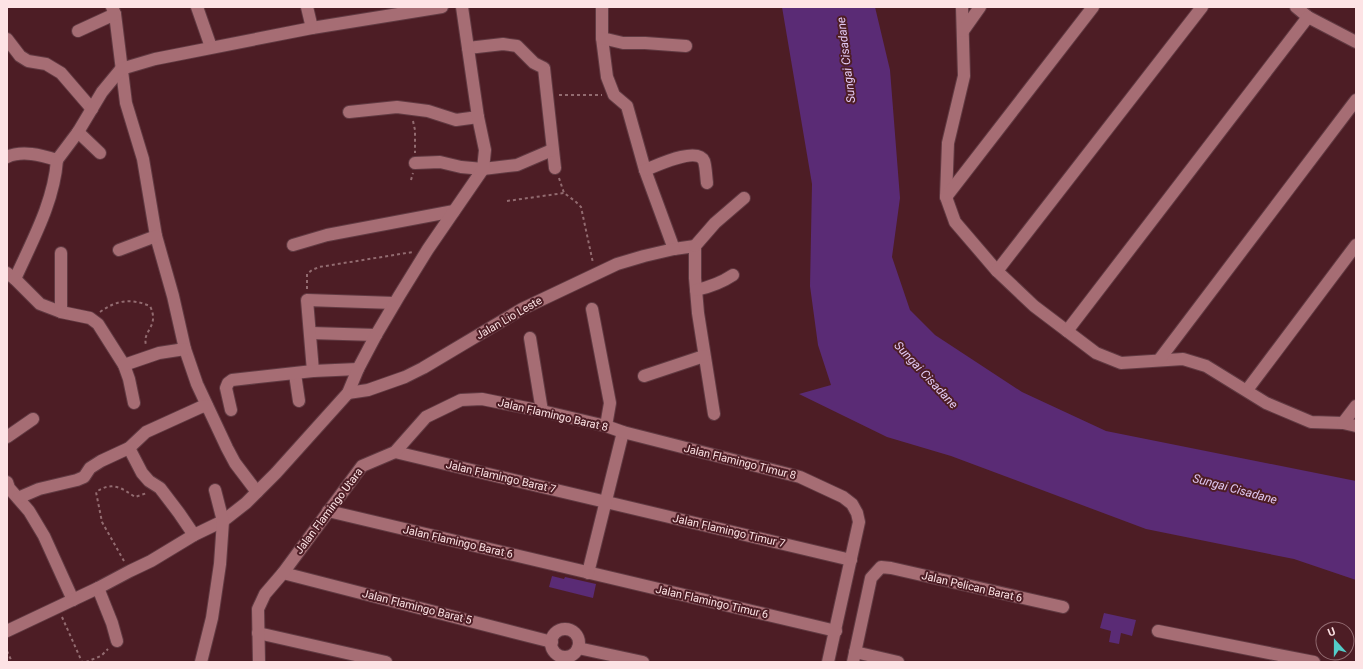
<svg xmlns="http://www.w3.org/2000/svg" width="1363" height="669" font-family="Roboto,sans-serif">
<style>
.water{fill:#5a2b75}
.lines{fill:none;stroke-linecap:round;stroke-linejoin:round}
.minor-casing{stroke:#613a42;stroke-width:14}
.path{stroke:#926b70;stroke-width:2;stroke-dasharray:3 3;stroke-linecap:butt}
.minor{stroke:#a66d74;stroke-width:12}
.labels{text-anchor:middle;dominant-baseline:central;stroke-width:4;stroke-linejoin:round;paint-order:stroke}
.street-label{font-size:11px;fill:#fde3e5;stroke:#4d1d25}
.water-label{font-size:12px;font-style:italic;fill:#e2c9f3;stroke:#4d1d25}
</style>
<rect width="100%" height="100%" fill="#4d1d25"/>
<g class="water">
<path d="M782,7H875L890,70L900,198L892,257L910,310L935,335L1022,392L1106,431L1356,481V580L1294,559L1146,529L951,456L887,437L799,394L831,385L818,345L810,286L812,184Z"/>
<path d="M552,576L564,579L565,577L596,584L593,598L549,587Z"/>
<path d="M1104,613L1136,620L1132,636L1121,633L1119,644L1109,642L1111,631L1100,628Z"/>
</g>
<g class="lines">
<defs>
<g id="minor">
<path d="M112,7L115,14L126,103L143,159L156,236L173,296L185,349L197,384L227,448L235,463L257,492"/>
<path d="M197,7L211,47"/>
<path d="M602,7V38L607,77L614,95L627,106L645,170L674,249L695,246V278L698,313L714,414"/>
<path d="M962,7L964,76L948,143L946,197L955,222L997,271L1034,306L1096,353L1121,363L1183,359L1206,366L1266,403L1311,422L1343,423L1356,426"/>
<path d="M1296,7L1308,17L1356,42"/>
<path d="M312,28L442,7"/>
<path d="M78,31L115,14"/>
<path d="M963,31L980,7"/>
<path d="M602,38L623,43H645L686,46"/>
<path d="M7,39L20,56L28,61L46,64L61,73L92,109"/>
<path d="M468,48L503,44L517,46L534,63L544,68L555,168"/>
<path d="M349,112L397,107L428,111L456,120L478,117"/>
<path d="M78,132L100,153"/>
<path d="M7,157C22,150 41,155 57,160L78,132L102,92L121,69L155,59L312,28L307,7"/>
<path d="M415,163L440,162L461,167L483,169L517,165L552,150"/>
<path d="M645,170C656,166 697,146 704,161C706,167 706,176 707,183"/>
<path d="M946,197L1093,7"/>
<path d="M293,245L327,235L454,211"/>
<path d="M695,246L715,223L744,198"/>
<path d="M119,250L156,236"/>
<path d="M997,271L1202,7"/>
<path d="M7,273L15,279L40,304L61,312L90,318L98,324L124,365L129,379L134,403"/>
<path d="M15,279C32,241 54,202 57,160"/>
<path d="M696,290C710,287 721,283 733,275"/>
<path d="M592,309L610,403L606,426"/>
<path d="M61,312V253"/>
<path d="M1067,331L1308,17"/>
<path d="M311,333L376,335"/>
<path d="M530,338L542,411"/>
<path d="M1159,360L1356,100"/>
<path d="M124,365L159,353L185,349"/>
<path d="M313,371L307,300L394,303"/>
<path d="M295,374L299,401"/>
<path d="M644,376L704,356"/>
<path d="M1247,390L1356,245"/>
<path d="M348,393L368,390L405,377L423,368L522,309L617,264L644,256L674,249"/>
<path d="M231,410L226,388L228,383L232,380L313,371L358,369"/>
<path d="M1343,423L1356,406"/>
<path d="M7,437L33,419"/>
<path d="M129,448L142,473L149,481L160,488L179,513L194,535"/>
<path d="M395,452L851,560"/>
<path d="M7,482L9,488L29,511L44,536L73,600"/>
<path d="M18,498L39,489L77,480L84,477L90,468L101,461L129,448L146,432L201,407L207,406"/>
<path d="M328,511L836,631"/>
<path d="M283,573L552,642"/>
<path d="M588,573L623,432"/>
<path d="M98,588L112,623L117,641"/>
<circle cx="565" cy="643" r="14"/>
<path d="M7,631L98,588L130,571L151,561L194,535L223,521L246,503L276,473L348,393L358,369L376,335L399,296L428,249L483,169L485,150L478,117L462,7"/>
<path d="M1158,631L1314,662"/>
<path d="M258,633L386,662"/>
<path d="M578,648L643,662"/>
<path d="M855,652L898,662"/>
<path d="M201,662L212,618L220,564L223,521L215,490"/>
<path d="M259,662L258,609L265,594L283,573L362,466L395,452L426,417L461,400L482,399L542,411L606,426L623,432L800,477L843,497L852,504L857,513L859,522L828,662"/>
<path d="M853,662L871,578L881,567L891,568L1063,607"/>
</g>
</defs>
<use href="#minor" class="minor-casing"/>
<g class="path">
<path d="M559,95H602"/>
<path d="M413,121L415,130V153"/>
<path d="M559,178L564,193L575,201L581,207L593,263"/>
<path d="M411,180L413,173"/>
<path d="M507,201L564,193"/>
<path d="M307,289V274L312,270L319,267L413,252"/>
<path d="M100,312C117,300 130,298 150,306C160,327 142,330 146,345"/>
<path d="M124,561L102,522L96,492C112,481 122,488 135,497L147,493"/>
<path d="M62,617L82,662"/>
<path d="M7,651L12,662"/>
<path d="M86,662L101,656L108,649"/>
</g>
<use href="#minor" class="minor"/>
</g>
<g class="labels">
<g class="street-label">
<text transform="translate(509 318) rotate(-30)">Jalan Lio Leste</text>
<text transform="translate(553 415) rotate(13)">Jalan Flamingo Barat 8</text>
<text transform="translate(740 462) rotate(14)">Jalan Flamingo Timur 8</text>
<text transform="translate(501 477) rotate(13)">Jalan Flamingo Barat 7</text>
<text transform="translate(329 511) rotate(-53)">Jalan Flamingo Utara</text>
<text transform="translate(729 531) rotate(13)">Jalan Flamingo Timur 7</text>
<text transform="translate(458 542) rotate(13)">Jalan Flamingo Barat 6</text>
<text transform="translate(972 587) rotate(13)">Jalan Pelican Barat 6</text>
<text transform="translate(712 602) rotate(13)">Jalan Flamingo Timur 6</text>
<text transform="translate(417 607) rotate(14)">Jalan Flamingo Barat 5</text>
</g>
<g class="water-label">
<text transform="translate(846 60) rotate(-97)">Sungai Cisadane</text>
<text transform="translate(926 375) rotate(47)">Sungai Cisadane</text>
<text transform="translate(1235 489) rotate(15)">Sungai Cisadane</text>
</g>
</g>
<rect width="1363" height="669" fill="none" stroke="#fde3e5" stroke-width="16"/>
<g transform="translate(1335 641) rotate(339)"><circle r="19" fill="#4d1d25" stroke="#936c72"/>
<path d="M0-3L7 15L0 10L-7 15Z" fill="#53cdc9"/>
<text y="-6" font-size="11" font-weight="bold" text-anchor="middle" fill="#fde3e5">U</text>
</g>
</svg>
